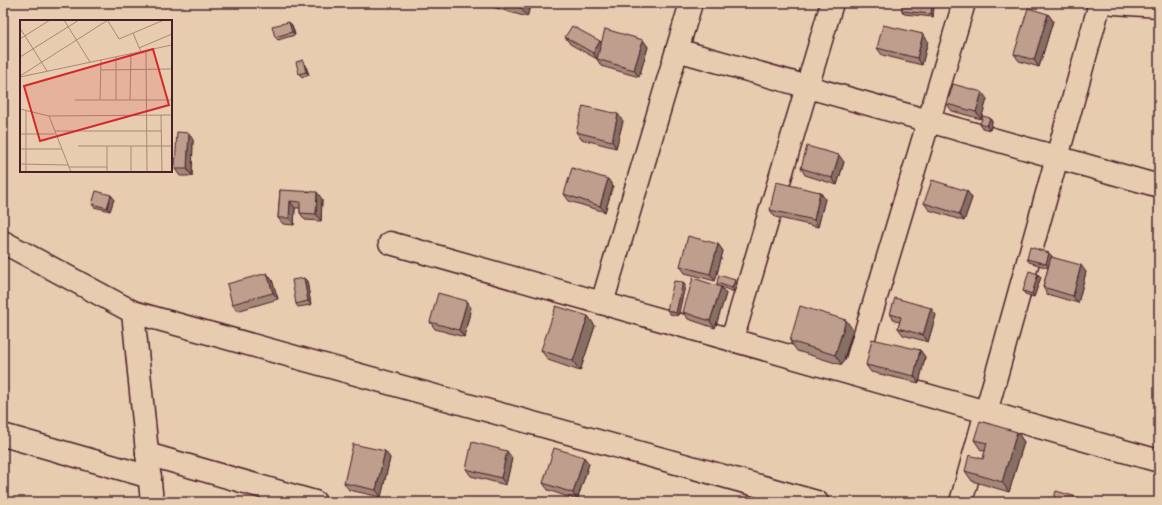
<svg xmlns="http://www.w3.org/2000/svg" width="1162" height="505" font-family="'Architects Daughter',sans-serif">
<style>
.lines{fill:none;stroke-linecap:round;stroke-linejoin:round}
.minor-casing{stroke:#4a1f2b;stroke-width:25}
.minor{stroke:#e8ccaf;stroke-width:22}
.wall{fill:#a38879;stroke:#4a1f2b}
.shaded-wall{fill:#856f63;stroke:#4a1f2b}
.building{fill:#be9e8d;stroke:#4a1f2b}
.inset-road{fill:none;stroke:#a9877a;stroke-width:1}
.view{fill:#d62828;fill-opacity:0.15;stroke:#d62828;stroke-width:2}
.inset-edge{fill:none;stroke:#4a1f2b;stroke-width:2}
</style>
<rect width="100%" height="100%" fill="#e8ccaf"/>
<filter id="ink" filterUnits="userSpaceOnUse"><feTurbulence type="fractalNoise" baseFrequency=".025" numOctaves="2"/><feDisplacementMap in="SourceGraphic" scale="8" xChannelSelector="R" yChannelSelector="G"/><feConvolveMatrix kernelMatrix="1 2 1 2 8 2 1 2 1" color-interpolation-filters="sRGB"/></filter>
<g filter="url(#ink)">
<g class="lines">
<defs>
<g id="minor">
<path d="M1114,3L1159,6"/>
<path d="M677,50L1159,186"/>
<path d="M3,242L133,312L817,502"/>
<path d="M390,243L1159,461"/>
<path d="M602,303L691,3"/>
<path d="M133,312L152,502"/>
<path d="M732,340L832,3"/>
<path d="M853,374L964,3"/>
<path d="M3,435L150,477"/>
<path d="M147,454L315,502"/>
<path d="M961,502L1100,3"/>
</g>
</defs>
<use href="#minor" class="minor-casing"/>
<use href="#minor" class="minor"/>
</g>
<g class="wall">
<path d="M487,3H531L527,17L489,6Z"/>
<path d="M902,3H933L934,6L933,17L904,14L902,11Z"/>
<path d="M1048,14L1053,21L1039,67L1019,61L1014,54Z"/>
<path d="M289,22L292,25L295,35L278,40L275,37Z"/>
<path d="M565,37L600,41L601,43L643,40L648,47L639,77L601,66L597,59L570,44Z"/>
<path d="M928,41L922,65L882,55L877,48Z"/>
<path d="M305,64L309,75L302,77L299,74Z"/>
<path d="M987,99L981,119L952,111L947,104Z"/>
<path d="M990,118L992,122L990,130L982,128L980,124Z"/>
<path d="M623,121L616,148L581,139L576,132Z"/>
<path d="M193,140L192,176H180L175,169Z"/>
<path d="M844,162L837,185L805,175L801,168Z"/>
<path d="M613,186L605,212L569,201L564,194Z"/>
<path d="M280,190L322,199L321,221L305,220L300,213V208H295L294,225L283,224L278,218Z"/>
<path d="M967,191L972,198L964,221L929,210L924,203Z"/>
<path d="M820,192L825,199L818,227L775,217L770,210Z"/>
<path d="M111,195L114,199L110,211L94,207L92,204Z"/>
<path d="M718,244L723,251L715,281L685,273L680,266Z"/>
<path d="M1049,253L1052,257L1086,272L1078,303L1047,294L1043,287L1048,268L1029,262L1027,259Z"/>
<path d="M1038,274L1041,277L1034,297L1025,294L1023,291Z"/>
<path d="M272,280L278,299L237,311L232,304Z"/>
<path d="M735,280L737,284L734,292L721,287L726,294L715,328L688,319L683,312L719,287L717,283Z"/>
<path d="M307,281L311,305L298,307L296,304Z"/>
<path d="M683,282L685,286L678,316L670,314L667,310Z"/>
<path d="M471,308L464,337L435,329L430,322Z"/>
<path d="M890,314L936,315L928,342L903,335L898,328L900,322L895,321Z"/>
<path d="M588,316L595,326L580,371L548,360L541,350Z"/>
<path d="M853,330L842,365L797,351L790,341Z"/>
<path d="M920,350L925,357L919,383L871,372L866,365Z"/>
<path d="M1017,432L1024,442L1009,492L972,481L965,471L983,459L985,451L981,450L974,440Z"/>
<path d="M385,451L390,458L381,497L349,490L344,483Z"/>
<path d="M512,458L506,485L471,476L466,469Z"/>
<path d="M589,464L577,500L548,490L543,483Z"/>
</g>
<g class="shaded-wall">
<path d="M521,3H531L527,17L520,7Z"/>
<path d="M932,3H933L934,6L933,17L931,14Z"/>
<path d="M1048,14L1053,21L1039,67L1034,60Z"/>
<path d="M289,22L292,25L295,35L292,32Z"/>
<path d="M923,34L928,41L922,65L917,58Z"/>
<path d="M643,40L648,47L639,77L634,70Z"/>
<path d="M600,41L604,48L598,60L593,53Z"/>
<path d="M303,60L305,64L309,75L306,72Z"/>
<path d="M982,92L987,99L981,119L976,112Z"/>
<path d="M618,114L623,121L616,148L612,141Z"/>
<path d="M990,118L992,122L990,130L987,126Z"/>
<path d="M189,133L193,140L192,176L187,169Z"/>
<path d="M839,155L844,162L837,185L832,178Z"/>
<path d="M608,179L613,186L605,212L600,206Z"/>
<path d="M967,191L972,198L964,221L959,214Z"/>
<path d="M317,192L322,199L321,221L316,214Z"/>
<path d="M820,192L825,199L818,227L814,220Z"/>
<path d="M111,195L114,199L110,211L107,208Z"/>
<path d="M290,201L295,208L294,225L289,218Z"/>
<path d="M718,244L723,251L715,281L710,274Z"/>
<path d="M1049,253L1052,256L1049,268L1046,264Z"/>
<path d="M1081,265L1086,272L1078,303L1073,296Z"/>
<path d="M267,273L272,280L278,299L273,293Z"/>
<path d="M1038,274L1041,277L1034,297L1032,294Z"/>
<path d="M304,278L307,281L311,305L308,301Z"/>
<path d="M735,280L737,284L734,292L732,288Z"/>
<path d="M683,282L685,286L678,316L676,313Z"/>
<path d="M721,287L726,294L715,328L710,321Z"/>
<path d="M467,301L471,308L464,337L459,330Z"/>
<path d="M931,308L936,315L928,342L923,335Z"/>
<path d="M588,316L595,326L580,371L573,361Z"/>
<path d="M846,320L853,330L842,365L835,355Z"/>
<path d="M920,350L925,357L919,383L914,376Z"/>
<path d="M1017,432L1024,442L1009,492L1002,482Z"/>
<path d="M385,451L390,458L381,497L376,490Z"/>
<path d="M507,451L512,458L506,485L501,478Z"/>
<path d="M584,457L589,464L577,500L573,493Z"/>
</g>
<g class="building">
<path d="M507,3H521L520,7Z"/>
<path d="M902,3H932L931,14L902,11Z"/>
<path d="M1028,8L1048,14L1034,60L1014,54Z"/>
<path d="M289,22L292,32L275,37L272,26Z"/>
<path d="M883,25L923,34L917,58L877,48Z"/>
<path d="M572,26L600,41L593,53L565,37Z"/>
<path d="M605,29L643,40L634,70L597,59Z"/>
<path d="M303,60L306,72L299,74L296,62Z"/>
<path d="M953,84L982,92L976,112L947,104Z"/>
<path d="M583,106L618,114L612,141L576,132Z"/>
<path d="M983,116L990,118L987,126L980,124Z"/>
<path d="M177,132L189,133L187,169H175Z"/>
<path d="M807,146L839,155L832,178L801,168Z"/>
<path d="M572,168L608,179L600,206L564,194Z"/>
<path d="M932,180L967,191L959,214L924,203Z"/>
<path d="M776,182L820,192L814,220L770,210Z"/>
<path d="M280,190L317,192L316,214L300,213V202L290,201L289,218H278Z"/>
<path d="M96,191L111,195L107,208L92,204Z"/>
<path d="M688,236L718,244L710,274L680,266Z"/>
<path d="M1030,247L1049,253L1046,264L1027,259Z"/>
<path d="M1051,257L1081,265L1073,296L1043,287Z"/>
<path d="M1029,271L1038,274L1032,294L1023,291Z"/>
<path d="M267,273L273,293L232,304L227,284Z"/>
<path d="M719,275L735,280L732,288L717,283Z"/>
<path d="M304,278L308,301L296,304L292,280Z"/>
<path d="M693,278L721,287L710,321L683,312Z"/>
<path d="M674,281L683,282L676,313L667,310Z"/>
<path d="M438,293L467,301L459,330L430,322Z"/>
<path d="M895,298L931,308L923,335L898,328L901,317L890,314Z"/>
<path d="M556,306L588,316L573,361L541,350Z"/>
<path d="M800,306L846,320L835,355L790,341Z"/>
<path d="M872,339L920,350L914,376L866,365Z"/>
<path d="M980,421L1017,432L1002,482L965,471L969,455L983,459L987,443L974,440Z"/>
<path d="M472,442L507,451L501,478L466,469Z"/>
<path d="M353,444L385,451L376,490L344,483Z"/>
<path d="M554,448L584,457L573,493L543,483Z"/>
<path d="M1056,491L1087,500L1086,502H1053Z"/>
</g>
</g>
<g transform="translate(20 20)">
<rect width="152" height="152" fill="#e8ccaf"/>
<path class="inset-road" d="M44,0L70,42M88,1L99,19L144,0M0,8L27,51M113,13L121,32M0,19L30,0M119,28L152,14M126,31L127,152M0,37L59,0M81,50L152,49M0,56L88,0M0,57L152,25M55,80H152M80,80L81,40M96,80V37M110,80L111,34M0,89L29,96L152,95M141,95L142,152M29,96L51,152M35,111H141M0,114H35M58,126H152M87,126V152M0,129H42M0,144L48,145M49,147H87M6,152V91M111,152V126"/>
<path class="view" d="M133,29L149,85L20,121L4,66Z"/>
<rect width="152" height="152" class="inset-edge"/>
</g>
<rect width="1162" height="505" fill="none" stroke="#e8ccaf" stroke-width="16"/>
<rect x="8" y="8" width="1146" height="489" fill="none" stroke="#4a1f2b" stroke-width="1.5" filter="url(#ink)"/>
</svg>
